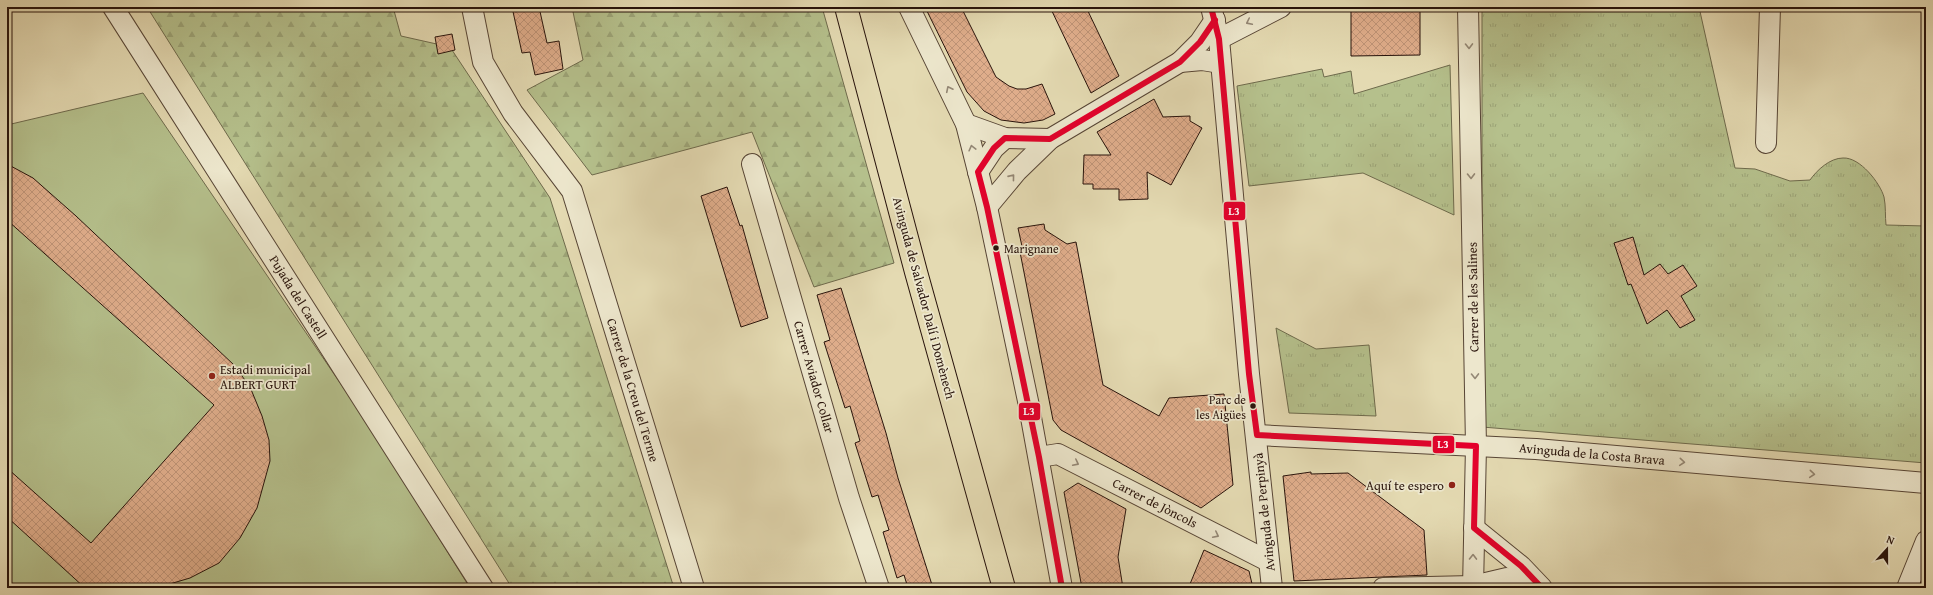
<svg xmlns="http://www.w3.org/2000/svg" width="1933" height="595" font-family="'Gentium Book Plus',serif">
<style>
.green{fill:#b5c08c;stroke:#6e6a4c}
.forest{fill:url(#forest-firs);stroke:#6e6a4c}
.park{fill:url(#park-tufts);stroke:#6e6a4c}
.building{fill:url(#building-cross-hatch);stroke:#28130b}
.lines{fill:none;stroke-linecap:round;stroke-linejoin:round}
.minor-casing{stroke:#574535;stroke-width:22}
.major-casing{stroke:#28130b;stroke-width:24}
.minor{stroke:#ede7cd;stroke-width:20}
.major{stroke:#e4dab2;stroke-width:22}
.bus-1-casing{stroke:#ede7cd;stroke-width:9}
.bus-1{stroke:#e4002b;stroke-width:6}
.oneway{stroke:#948876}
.bus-dot{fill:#28130b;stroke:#ede7cd;stroke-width:1.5}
.poi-dot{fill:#8f2418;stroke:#ede7cd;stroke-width:1.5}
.labels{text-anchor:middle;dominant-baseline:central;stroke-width:3.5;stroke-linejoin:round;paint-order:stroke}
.bus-label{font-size:12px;fill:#28130b;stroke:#ede7cd;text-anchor:start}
.street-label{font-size:13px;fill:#28130b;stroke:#ede7cd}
.poi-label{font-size:13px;fill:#28130b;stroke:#ede7cd;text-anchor:start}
.line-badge{stroke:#ede7cd;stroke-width:1.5}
.badge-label{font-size:11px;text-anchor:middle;font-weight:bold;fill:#fff}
</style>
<defs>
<pattern id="forest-firs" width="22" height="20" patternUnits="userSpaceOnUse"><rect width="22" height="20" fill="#b5c08c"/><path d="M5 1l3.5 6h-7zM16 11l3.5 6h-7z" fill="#9ca477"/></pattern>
<pattern id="park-tufts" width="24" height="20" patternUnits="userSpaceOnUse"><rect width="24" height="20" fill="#b5c08c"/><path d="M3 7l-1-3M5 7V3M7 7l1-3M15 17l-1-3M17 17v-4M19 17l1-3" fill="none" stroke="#9ca477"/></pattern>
<pattern id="building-cross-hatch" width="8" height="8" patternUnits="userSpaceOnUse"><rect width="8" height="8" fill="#dfad8b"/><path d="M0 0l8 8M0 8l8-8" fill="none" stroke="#bf9477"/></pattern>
</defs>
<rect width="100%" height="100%" fill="#e4dab2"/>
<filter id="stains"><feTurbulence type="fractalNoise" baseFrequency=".005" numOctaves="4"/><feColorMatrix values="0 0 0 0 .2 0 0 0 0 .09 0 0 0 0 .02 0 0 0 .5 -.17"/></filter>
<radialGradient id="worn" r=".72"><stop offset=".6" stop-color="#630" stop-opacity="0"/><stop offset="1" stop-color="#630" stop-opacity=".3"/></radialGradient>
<path class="green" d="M143,93L368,424L470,588H7V125Z"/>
<g class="forest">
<path d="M147,7H393L401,36L450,47L550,198L674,588H512Z"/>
<path d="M572,7H822L894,263L814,287L752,132L592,175L527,90L583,60Z"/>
</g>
<g class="park">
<path d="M1482,7H1699L1735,168L1755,169L1790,181L1810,180C1817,170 1830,158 1843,158C1860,157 1880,183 1884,197C1886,206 1885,217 1886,225L1926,226V463L1482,427Z"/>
<path d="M1450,65L1454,215L1363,173L1249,186L1237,86L1322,69L1324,77L1351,71L1354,94Z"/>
<path d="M1276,328L1316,349L1369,345L1376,416L1289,413Z"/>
</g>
<g class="building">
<path d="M512,7H539L547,43L559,41L563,69L535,75L530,52L522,53Z"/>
<path d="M925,7H961L996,77L1009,86L1017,89H1026L1042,84L1055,114L1043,120L1024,123L1001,120L984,111L967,92Z"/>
<path d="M1050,7H1086L1119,76L1091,93Z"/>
<path d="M1351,7H1420V55L1351,56Z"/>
<path d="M452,34L455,50L438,54L435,37Z"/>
<path d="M1154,99L1163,117L1190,116V121L1202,128L1171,185L1147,172L1148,199L1119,200V189H1093V184H1083L1084,155H1111L1097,132Z"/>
<path d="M7,164L33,178L76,216L234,365L250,387L262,416L269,440L270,461L257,508L240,538L219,563L190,578L156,588H85L7,517V468L91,543L214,405L7,220Z"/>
<path d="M727,187L740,226L742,225L768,318L741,327L701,196Z"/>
<path d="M1044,224L1045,230L1067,244L1076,242L1103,385L1159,416L1169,398L1224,394L1233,485L1201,508L1061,430L1053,420L1020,252L1023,251L1018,228Z"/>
<path d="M1633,237L1644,275L1660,264L1668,274L1683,265L1697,286L1681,296L1695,320L1680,328L1667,310L1647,324L1631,284L1628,285L1614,243Z"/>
<path d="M841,288L886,433L898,478L933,588H908L904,575L897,578L883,532L889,530L878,495L872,497L855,443L860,441L850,406L845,408L824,342L830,340L817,295Z"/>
<path d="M1311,472V474L1348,473L1424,530L1427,575L1294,581L1283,476Z"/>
<path d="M1078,483L1126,509L1118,557L1123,588H1082L1064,492Z"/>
<path d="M1204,550L1249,571L1253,588H1205L1190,584Z"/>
</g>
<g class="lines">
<defs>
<g id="minor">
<path d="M113,7L483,588"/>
<path d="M472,7L483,62L513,113L572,191L694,588"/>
<path d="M909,7L966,124L987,207L1028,401L1062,588"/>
<path d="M1211,7L1219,39L1249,374L1272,588"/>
<path d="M1468,7L1476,446L1473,588"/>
<path d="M1219,39L1281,7"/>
<path d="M1180,62L1202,60L1221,63"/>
<path d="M966,124L1005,138L1050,139"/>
<path d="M1766,143L1770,7"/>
<path d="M752,164L849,498L879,588"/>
<path d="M978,172L994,148L1005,138"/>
<path d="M987,207L1017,171L1050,139L1180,62L1200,42L1215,20"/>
<path d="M1257,435L1536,449L1926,483"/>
<path d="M1039,457L1058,454L1268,561"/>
<path d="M1474,528L1521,566L1542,588"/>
<path d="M1383,588L1473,586L1507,578L1538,588"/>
<path d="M1907,588L1926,541"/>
</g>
<path id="major" d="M846,7L916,272L1004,588"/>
</defs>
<use href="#minor" class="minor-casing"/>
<use href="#major" class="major-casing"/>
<use href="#minor" class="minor"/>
<use href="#major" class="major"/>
<defs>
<g id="bus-1">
<path d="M1211,7L1219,39L1249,374L1257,435L1476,446L1474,528L1521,566L1542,588"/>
<path d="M1062,588L1039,457L987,207L978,172L994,148L1005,138L1050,139L1180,62L1200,42L1215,20"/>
</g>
</defs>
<use href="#bus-1" class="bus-1-casing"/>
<use href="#bus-1" class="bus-1"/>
</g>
<defs><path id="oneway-chevron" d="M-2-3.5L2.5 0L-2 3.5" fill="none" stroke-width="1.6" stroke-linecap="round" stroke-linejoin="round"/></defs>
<g class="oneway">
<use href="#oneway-chevron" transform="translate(1249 22) rotate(154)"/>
<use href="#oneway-chevron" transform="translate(1469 46) rotate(89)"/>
<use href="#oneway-chevron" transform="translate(949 89) rotate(-116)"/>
<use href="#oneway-chevron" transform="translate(972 148) rotate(-104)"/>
<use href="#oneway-chevron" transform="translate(1471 176) rotate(89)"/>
<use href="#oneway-chevron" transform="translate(1012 177) rotate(-51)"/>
<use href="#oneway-chevron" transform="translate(1475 376) rotate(89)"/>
<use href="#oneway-chevron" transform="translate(1682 462) rotate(5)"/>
<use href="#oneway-chevron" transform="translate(1076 463) rotate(27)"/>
<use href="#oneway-chevron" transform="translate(1812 474) rotate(5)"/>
<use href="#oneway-chevron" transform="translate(1216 535) rotate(27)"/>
<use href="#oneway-chevron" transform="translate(1473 557) rotate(-89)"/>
</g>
<g class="bus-dot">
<circle cx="996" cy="248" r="3.5"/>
<circle cx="1253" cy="406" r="3.5"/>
</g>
<g class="poi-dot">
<circle cx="212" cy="376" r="4"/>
<circle cx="1452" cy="485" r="4"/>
</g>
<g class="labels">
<g class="bus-label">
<text x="1004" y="248">Marignane</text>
<text x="1246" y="399" text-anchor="end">Parc de<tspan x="1246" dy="15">les Aigües</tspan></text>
</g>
<g class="street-label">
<text transform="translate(298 297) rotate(58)">Pujada del Castell</text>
<text transform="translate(1473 297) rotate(-91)">Carrer de les Salines</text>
<text transform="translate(924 298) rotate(75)">Avinguda de Salvador Dalí i Domènech</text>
<text transform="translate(814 377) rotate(74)">Carrer Aviador Collar</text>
<text transform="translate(633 390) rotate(73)">Carrer de la Creu del Terme</text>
<text transform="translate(1592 454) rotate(5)">Avinguda de la Costa Brava</text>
<text transform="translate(1155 503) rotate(27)">Carrer de Jòncols</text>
<text transform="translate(1264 512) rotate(-96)">Avinguda de Perpinyà</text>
</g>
<g class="poi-label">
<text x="220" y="369">Estadi municipal<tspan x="220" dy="15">ALBERT GURT</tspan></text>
<text x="1444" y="485" text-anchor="end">Aquí te espero</text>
</g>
</g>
<g class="line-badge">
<rect x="1223" y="201" width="23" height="20" rx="4" fill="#e4002b"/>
<rect x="1018" y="402" width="23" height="19" rx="4" fill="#e4002b"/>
<rect x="1432" y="435" width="23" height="19" rx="4" fill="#e4002b"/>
</g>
<g class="badge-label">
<text x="1234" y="215">L3</text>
<text x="1029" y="415">L3</text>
<text x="1443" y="448">L3</text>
</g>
<rect width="1933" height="595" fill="none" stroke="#e4dab2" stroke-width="24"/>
<rect x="8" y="8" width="1917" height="579" fill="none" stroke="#28130b" stroke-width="2"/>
<rect x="12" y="12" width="1909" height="571" fill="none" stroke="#28130b"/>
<g transform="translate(1887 549) rotate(21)" stroke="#ede7cd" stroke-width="3" paint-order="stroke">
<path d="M0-3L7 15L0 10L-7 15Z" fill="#28130b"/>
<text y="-6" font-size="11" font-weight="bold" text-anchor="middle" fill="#28130b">N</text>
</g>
<rect width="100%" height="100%" filter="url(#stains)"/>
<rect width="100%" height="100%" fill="url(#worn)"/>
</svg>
